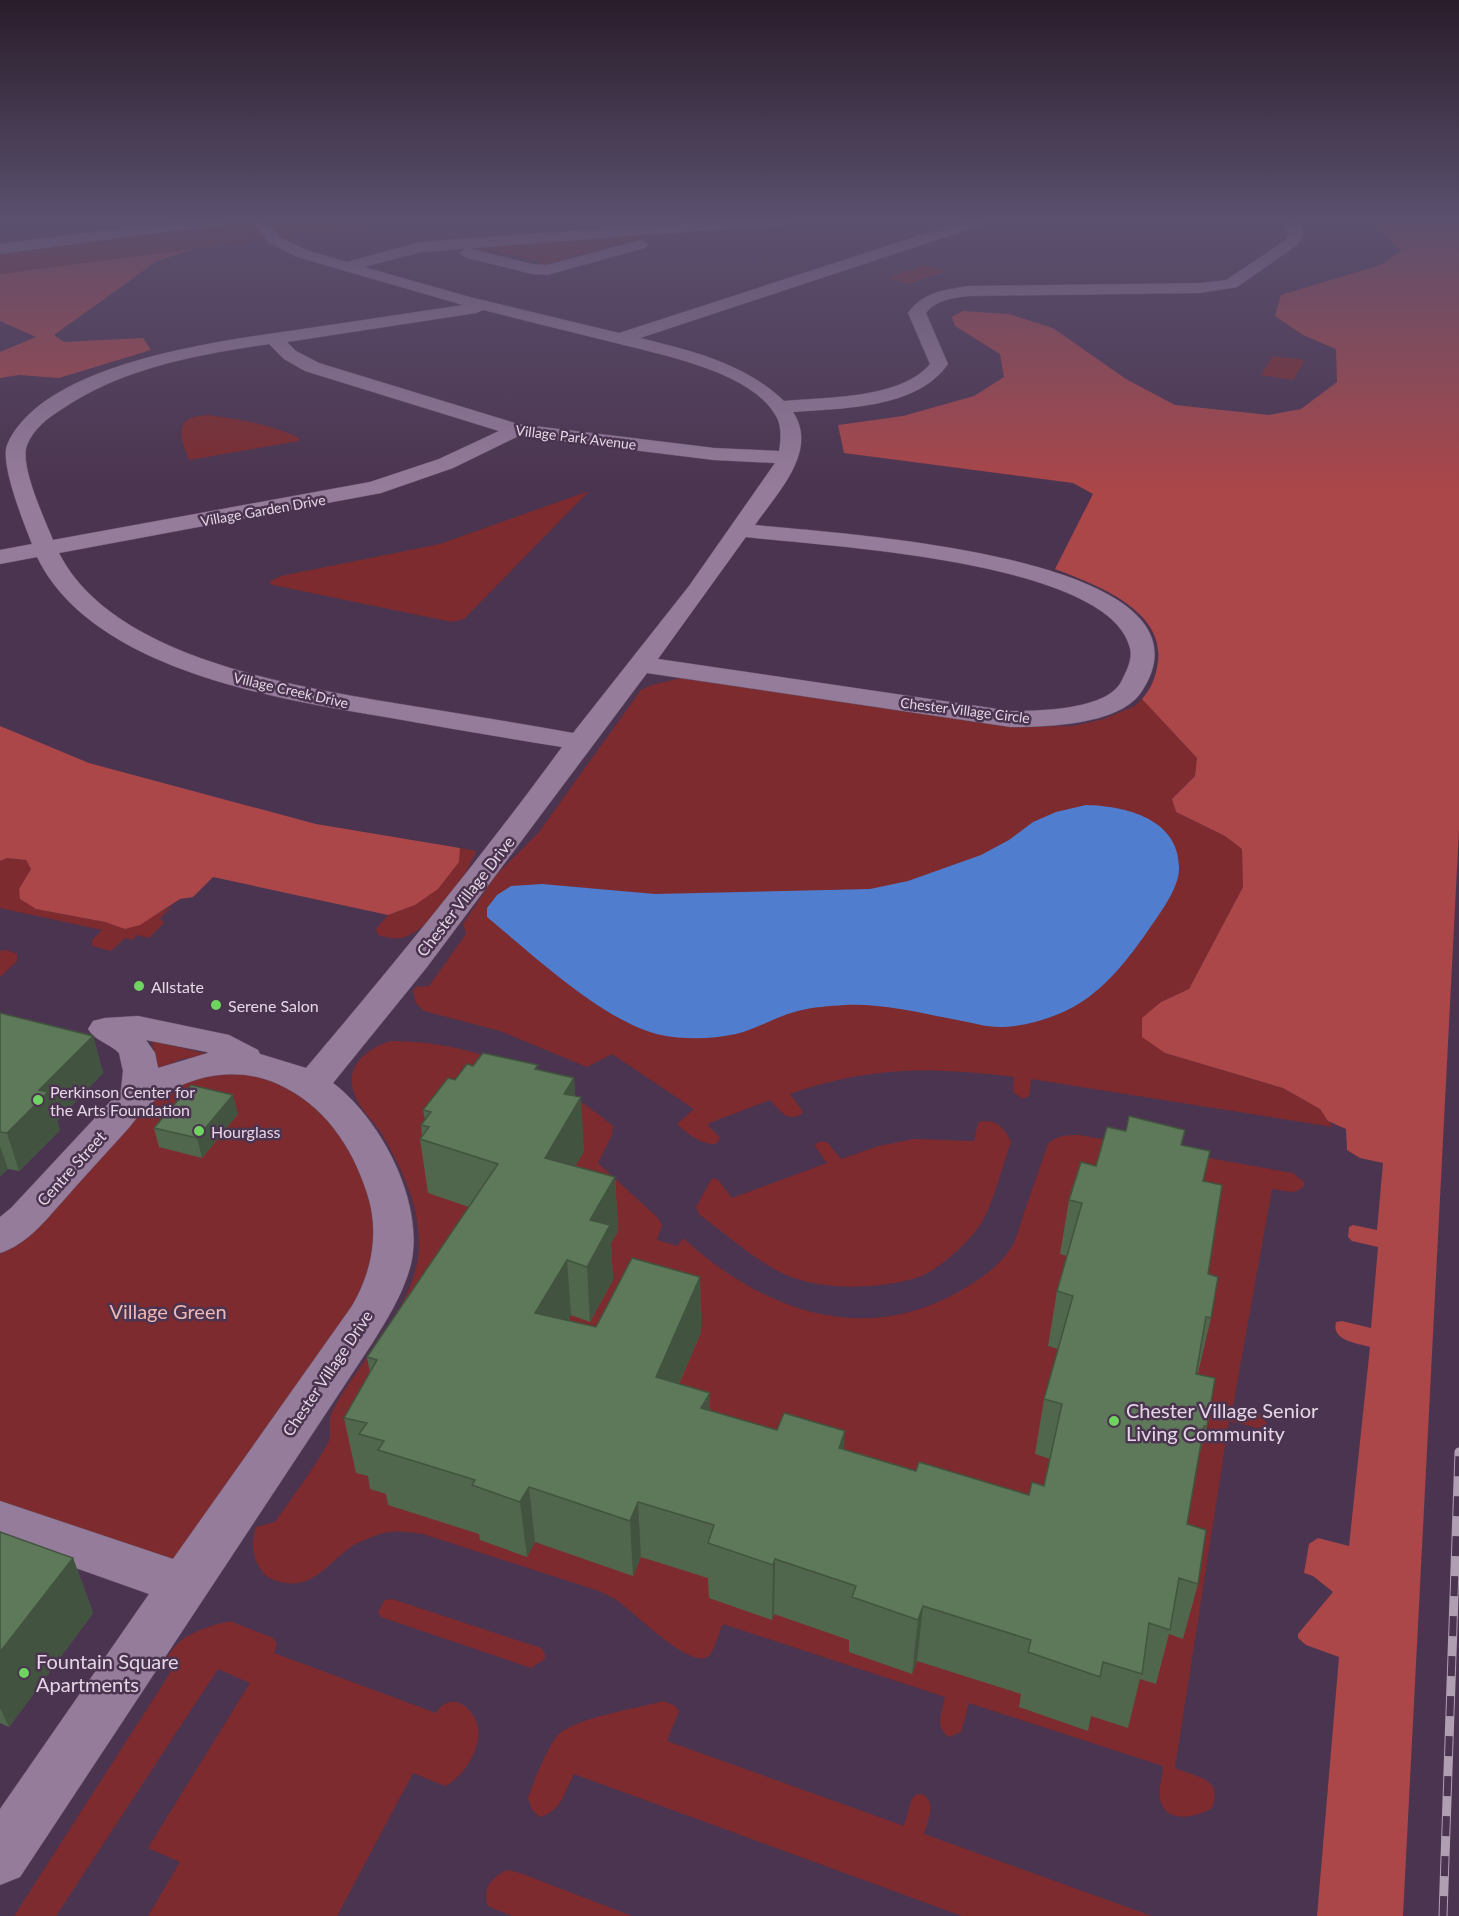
<svg xmlns="http://www.w3.org/2000/svg" width="1459" height="1916" font-family="Lato,sans-serif">
<style>
.green{fill:#7d2b2e}
.forest{fill:#ab4649}
.water{fill:#507dcd}
.lines{fill:none;stroke-linecap:round;stroke-linejoin:round}
.street-casing{stroke:#67536a;stroke-width:1}
.street{fill:#967c9b;fill-rule:evenodd}
.rail-casing{stroke:#b09fb3;stroke-width:9}
.rail{stroke:#4b344f;stroke-width:7;stroke-dasharray:20;stroke-linecap:butt}
.wall{fill:#51674d}
.shaded-wall{fill:#42543f}
.building{fill:#5e785a;stroke:#42543f;stroke-width:1.5}
.poi-dot{fill:#6fd360;stroke:#4b344f;stroke-width:2}
.labels{text-anchor:middle;dominant-baseline:central;stroke-width:5;stroke-linejoin:round;paint-order:stroke}
.far-street-label{font-size:14px;fill:#e5d6e7;stroke:#4b344f}
.street-label{font-size:16px;fill:#e5d6e7;stroke:#4b344f}
.poi-label{font-size:16px;fill:#e5d6e7;stroke:#4b344f;text-anchor:start}
.near-park-label{font-size:20px;fill:#eeb7b4;stroke:#4b344f}
.near-poi-label{font-size:20px;fill:#e5d6e7;stroke:#4b344f;text-anchor:start}
</style>
<rect width="100%" height="100%" fill="#4b344f"/>
<g class="green">
<path d="M227,220H413L0,274V249Z"/>
<path d="M630,234L638,236L643,241L635,243L627,241L557,261L563,264L547,267L535,265L540,262L495,251L479,252L478,249L482,246L500,244L502,246L617,238L616,235Z"/>
<path d="M925,265L947,271L909,284L886,278Z"/>
<path d="M1273,356L1305,360L1293,380L1261,375Z"/>
<path d="M209,415C238,419 273,425 299,438V441L189,460C179,435 173,416 209,415Z"/>
<path d="M589,491L464,619L452,622L273,585L269,582L281,576L440,544Z"/>
<path d="M681,678L1013,727L1073,726L1104,719L1135,706L1142,699L1197,758L1195,776L1172,799L1176,812L1225,836L1242,849L1243,887L1189,989L1161,1002L1165,1053L1283,1088L1320,1109L1333,1127L1031,1079L1029,1096L1023,1099L1013,1092L1014,1077C931,1067 870,1066 790,1094L802,1110V1114C787,1123 780,1110 770,1100L707,1124L720,1138L716,1144C702,1145 686,1133 677,1124L694,1109L612,1054L587,1067L500,1031L424,1011L416,1003L413,991L416,987L429,986L466,934L463,924L496,875L539,832L641,690L652,685Z"/>
<path d="M460,848L476,851C467,876 429,933 401,938C393,939 385,937 378,935L376,929L388,915L415,905L459,862Z"/>
<path d="M7,858L26,860L31,869L19,889L36,909L105,922L125,929L173,906L160,918L164,923L149,938L137,935L132,940L125,938L111,951L92,946V940L102,930L0,908V861Z"/>
<path d="M7,950L17,954V961L0,977V951Z"/>
<path d="M152,1041L212,1055L181,1059L157,1070Z"/>
<path d="M391,1041C473,1041 550,1074 613,1126L612,1135L598,1163L658,1218L662,1225L657,1240L678,1246L683,1238C761,1309 861,1348 960,1291C981,1279 1003,1264 1014,1243C1018,1234 1021,1222 1024,1213C1032,1190 1040,1167 1048,1144C1057,1135 1067,1135 1079,1135L1293,1173L1304,1182V1186C1295,1196 1283,1190 1272,1189L1233,1406L1261,1415L1267,1423L1265,1427L1258,1428L1229,1421L1175,1768C1197,1778 1223,1777 1212,1808C1197,1817 1165,1825 1160,1799C1158,1789 1163,1776 1163,1766L969,1703L961,1732L949,1737C934,1726 942,1713 945,1697L723,1624C718,1632 715,1653 707,1657C689,1668 632,1610 615,1599C610,1596 604,1594 599,1591L423,1534C407,1532 393,1529 377,1535C369,1538 359,1542 352,1546C329,1562 313,1590 281,1582C273,1580 267,1578 262,1571C252,1558 251,1543 256,1527L275,1522C293,1496 313,1470 328,1443C333,1434 327,1422 332,1412C357,1361 422,1302 419,1240C418,1202 401,1167 382,1134C372,1118 354,1105 352,1084C349,1062 372,1046 391,1041Z"/>
<path d="M263,1067L349,1123L390,1261L183,1583L0,1521V1255L26,1219L162,1079Z"/>
<path d="M982,1121C999,1121 1004,1128 1011,1142C1002,1166 995,1198 983,1220C973,1239 940,1269 919,1277C879,1290 814,1292 776,1270C749,1255 724,1233 699,1214L696,1207L711,1180L714,1178L719,1181L732,1198L827,1163L815,1146L818,1142H827L841,1159L879,1146L914,1139L974,1141L978,1123Z"/>
<path d="M392,1599L541,1648L545,1654V1659L531,1668L381,1617L378,1612L385,1600Z"/>
<path d="M230,1621L273,1638L277,1644L274,1653L436,1713C447,1695 466,1700 475,1719C487,1741 465,1777 445,1786L413,1773L337,1916H148L180,1862L148,1848L250,1683L218,1669L56,1916H14L174,1667L167,1658C179,1634 206,1627 230,1621Z"/>
<path d="M664,1701L675,1706L679,1711L667,1741L904,1826L911,1801L915,1795L922,1794C938,1803 927,1821 924,1834L1152,1916H962L574,1774C564,1792 562,1811 540,1817L532,1810L528,1798C533,1783 548,1746 558,1735C574,1718 639,1708 664,1701Z"/>
<path d="M507,1870L520,1873L632,1916H512L488,1906C482,1888 491,1878 507,1870Z"/>
</g>
<g class="forest">
<path d="M1370,220H1459V830L1403,1916H1317L1339,1657L1306,1645L1298,1638V1634L1333,1592L1313,1576L1304,1573L1309,1544L1318,1538L1349,1546L1370,1347C1358,1343 1331,1341 1336,1322L1342,1321L1371,1328L1378,1247L1352,1241L1348,1237L1349,1227L1353,1225L1377,1230L1383,1163L1360,1158L1347,1150L1346,1129L1328,1121L1320,1109L1283,1088L1165,1053L1142,1037V1018L1161,1002L1189,989L1243,887L1242,849L1225,836L1176,812L1172,799L1195,776L1197,758L1142,699C1152,688 1156,676 1158,661C1164,609 1094,584 1055,569L1093,494L1073,483L844,453L838,425L903,416L974,396L1004,377L1000,354L955,326L952,317L963,311L1009,314L1053,328L1126,379L1175,405L1269,415L1301,409L1337,382L1336,349L1303,335L1275,316L1281,295L1380,265L1401,251Z"/>
<path d="M194,249L157,261L54,335L64,342L143,338L151,350L59,378L19,375L0,378V352L36,337L0,321V274Z"/>
<path d="M0,726L89,763L316,824L460,848L459,862L438,889L415,905L388,915L213,877L193,897L180,899L140,925L125,929L105,922L36,909L20,899L19,889L31,869L26,860L7,858L0,861Z"/>
</g>
<path class="water" d="M1086,805C1126,806 1180,819 1179,869C1179,889 1158,916 1147,932C1129,958 1107,986 1080,1003C1058,1017 1025,1027 999,1027C987,1027 973,1023 962,1021C925,1014 882,1003 845,1005C830,1006 812,1007 798,1011C777,1016 757,1029 736,1034C713,1039 684,1040 661,1035C605,1023 532,954 487,917V908L497,895L511,886L542,884L655,894L870,889L908,881L981,855L1009,840L1033,822L1056,812Z"/>
<g class="lines">
<defs>
<g id="street">
<path d="M188,220H232L225,224L0,254V244Z"/>
<path d="M251,220H266L280,237L309,251L347,262L420,242L722,220H794L787,224L421,252L364,267L470,297L619,333L967,220H990L988,223L640,338C692,351 744,363 784,401C826,397 901,399 930,364L908,313C923,292 944,290 968,286L1200,283L1226,280L1286,240C1292,232 1286,227 1282,220H1297C1305,231 1305,236 1296,246L1237,287L1200,293L968,296C952,298 936,300 926,313L948,364C917,409 842,408 793,412C819,451 777,493 755,525C823,533 1231,553 1142,691C1121,725 1047,727 1011,727L647,673L427,967L333,1083C381,1119 425,1203 411,1264C404,1292 388,1318 373,1342L20,1877L0,1885V1809L149,1594L0,1541V1501L173,1559L352,1306C372,1272 380,1232 367,1193C352,1146 324,1105 278,1084C237,1065 189,1075 154,1101C143,1108 135,1121 126,1131C105,1154 83,1178 62,1202C44,1222 27,1244 0,1253V1217L11,1208L121,1090L123,1071L119,1053C109,1043 95,1041 88,1029L93,1021L105,1018L138,1016L229,1035L258,1050L260,1054L306,1068C394,964 481,858 562,747C507,738 452,729 397,719C283,700 93,672 37,557L0,564V550L32,544C24,523 0,465 7,445C44,360 229,340 310,328C361,320 412,313 463,305L297,257L270,243ZM483,310C527,321 572,332 616,343C661,355 751,371 776,416C782,426 781,440 779,451L714,448L518,424L319,363L296,351L287,342L476,313ZM269,344L284,359L305,371L499,431L439,459L370,482L53,540C45,520 19,465 27,445C34,428 48,418 62,409C124,367 197,355 269,344ZM519,436L714,460L775,463L689,586L573,733C518,723 462,714 406,705C300,687 113,660 59,553L381,493L453,468ZM746,537C822,546 1109,560 1130,648C1133,659 1126,672 1121,682C1106,710 1039,711 1011,711L658,659ZM146,1040L207,1052L208,1053L158,1068L155,1053Z"/>
<path d="M640,240L645,242L648,245L645,248L547,275L532,274L467,258L459,253L467,248L532,264L547,265Z"/>
</g>
</defs>
<use href="#street" class="street-casing"/>
<use href="#street" class="street"/>
<defs>
<path id="rail" d="M1443,1916L1459,1452"/>
</defs>
<use href="#rail" class="rail-casing"/>
<use href="#rail" class="rail"/>
</g>
<g class="wall">
<path d="M0,1013L93,1036L103,1073L57,1121L60,1130L19,1171L8,1169L0,1176Z"/>
<path d="M473,1066L538,1070L574,1078L575,1096L584,1151L575,1166L615,1177L618,1231L611,1243L613,1280L590,1322L571,1315L568,1321L596,1327L700,1277L701,1332L679,1384L710,1411L916,1471L1029,1495L1044,1486L1050,1459L1035,1454L1044,1399L1058,1349L1048,1346L1057,1291L1067,1256L1060,1254L1069,1200L1096,1166L1126,1131L1185,1130L1182,1145L1203,1181L1211,1318L1198,1373H1197L1207,1426L1196,1468L1187,1524L1198,1584L1183,1639L1169,1634L1156,1684L1140,1679L1128,1728L1091,1716L1088,1731L1019,1707L1021,1694L917,1661L912,1674L849,1652V1640L774,1614L772,1620L709,1598L708,1578L641,1557L633,1576L535,1542L527,1557L480,1540L479,1534L388,1505L386,1494L370,1489L368,1476L356,1473L344,1418L370,1373L367,1357L469,1207L428,1193L420,1139L422,1136L421,1125L425,1120L423,1110L455,1080Z"/>
<path d="M238,1114L202,1158L159,1147L154,1128Z"/>
<path d="M0,1532L73,1558L93,1613L9,1727L0,1723Z"/>
</g>
<g class="shaded-wall">
<path d="M93,1036L103,1073L57,1121L60,1130L19,1171L7,1133L39,1090Z"/>
<path d="M574,1078L576,1106L581,1097L584,1151L550,1212L545,1158L564,1094Z"/>
<path d="M233,1095L238,1114L202,1158L197,1138Z"/>
<path d="M0,1146L8,1169L0,1176Z"/>
<path d="M615,1177L618,1231L611,1243L613,1280L590,1322L587,1267L590,1220Z"/>
<path d="M567,1260L571,1315L541,1368L535,1313Z"/>
<path d="M700,1277L701,1332L658,1432L656,1377Z"/>
<path d="M710,1393V1448L701,1408Z"/>
<path d="M845,1431L842,1487L839,1448Z"/>
<path d="M529,1487L535,1542L527,1557L520,1502Z"/>
<path d="M638,1502L641,1557L633,1576L630,1521Z"/>
<path d="M73,1558L93,1613L9,1727L0,1708V1652Z"/>
<path d="M775,1559L774,1614L772,1620L773,1565Z"/>
<path d="M923,1606L917,1661L912,1674L918,1620Z"/>
</g>
<g class="building">
<path d="M0,1013L93,1036L39,1090L48,1092L7,1133L0,1132Z"/>
<path d="M483,1053L538,1065L535,1069L574,1078L564,1094L581,1097L545,1158L615,1177L590,1220L610,1225L587,1267L567,1260L535,1313L596,1327L632,1258L700,1277L656,1377L710,1393L701,1408L777,1430L784,1413L845,1431L839,1448L916,1471L919,1462L1029,1495L1032,1482L1044,1486L1062,1404L1044,1399L1073,1296L1057,1291L1082,1203L1069,1200L1081,1162L1096,1166L1107,1127L1126,1131L1129,1116L1185,1130L1181,1145L1210,1151L1203,1181L1222,1185L1208,1274L1218,1277L1211,1318L1206,1317L1196,1374L1215,1378L1207,1426H1204L1187,1524L1206,1530L1198,1584L1179,1578L1170,1630L1149,1623L1142,1674L1103,1662L1100,1677L1028,1652L1031,1640L923,1606L918,1620L852,1597L856,1586L775,1559L773,1565L708,1543L714,1525L638,1502L630,1521L529,1487L520,1502L472,1485L475,1480L378,1450L384,1441L359,1434L367,1423L344,1418L377,1360L367,1357L498,1164L420,1139L429,1127L421,1125L431,1112L423,1110L448,1078L455,1080L467,1064L473,1066Z"/>
<path d="M191,1085L233,1095L197,1138L154,1128Z"/>
<path d="M0,1532L73,1558L0,1652Z"/>
</g>
<linearGradient id="sky" x2="0" y2="1"><stop stop-color="#291d2b"/><stop offset="0.45" stop-color="#5b506e"/><stop offset="1" stop-color="#5b506e" stop-opacity="0"/></linearGradient>
<rect width="1459" height="489" fill="url(#sky)"/>
<g class="poi-dot">
<circle cx="139" cy="986" r="6"/>
<circle cx="216" cy="1005" r="6"/>
<circle cx="38" cy="1100" r="6"/>
<circle cx="199" cy="1131" r="6"/>
<circle cx="1114" cy="1421" r="6"/>
<circle cx="24" cy="1673" r="6"/>
</g>
<g class="labels">
<g class="far-street-label">
<text transform="translate(576 437) rotate(7)">Village Park Avenue</text>
<text transform="translate(263 510) rotate(-10)">Village Garden Drive</text>
<text transform="translate(291 690) rotate(13)">Village Creek Drive</text>
<text transform="translate(965 710) rotate(7)">Chester Village Circle</text>
</g>
<g class="street-label">
<text transform="translate(465 896) rotate(-52)">Chester Village Drive</text>
<text transform="translate(71 1168) rotate(-48)">Centre Street</text>
<text transform="translate(327 1373) rotate(-56)">Chester Village Drive</text>
</g>
<g class="poi-label">
<text x="151" y="986">Allstate</text>
<text x="228" y="1005">Serene Salon</text>
<text x="50" y="1091">Perkinson Center for<tspan x="50" dy="18">the Arts Foundation</tspan></text>
<text x="211" y="1131">Hourglass</text>
</g>
<g class="near-park-label">
<text x="168" y="1311">Village Green</text>
</g>
<g class="near-poi-label">
<text x="1126" y="1410">Chester Village Senior<tspan x="1126" dy="23">Living Community</tspan></text>
<text x="36" y="1661">Fountain Square<tspan x="36" dy="23">Apartments</tspan></text>
</g>
</g>
</svg>
